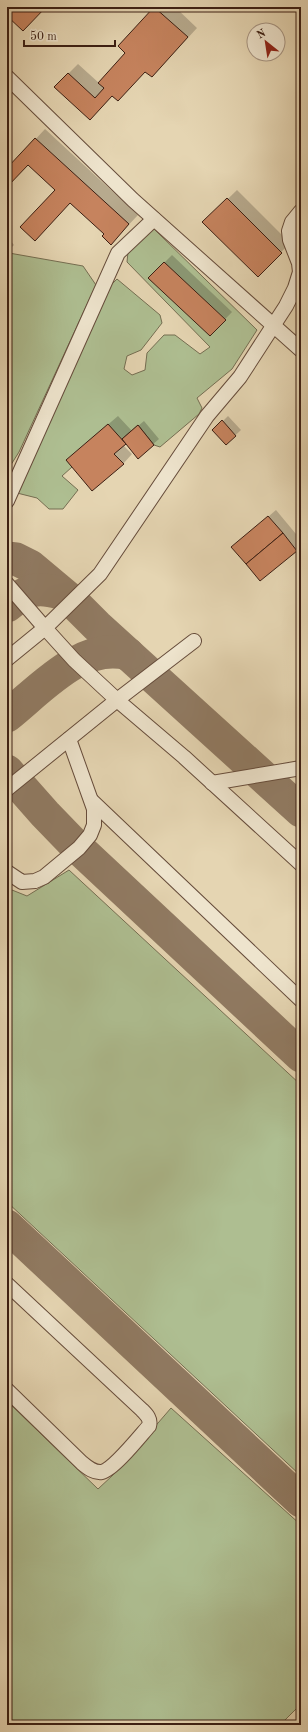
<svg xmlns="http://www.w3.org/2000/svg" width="308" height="1732" font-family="'Old Standard TT',serif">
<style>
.green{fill:#aebe91;stroke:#756e52}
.shadow{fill:#0003}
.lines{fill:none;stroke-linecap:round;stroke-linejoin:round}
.taxiway{stroke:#907a62;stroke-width:33}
.building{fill:#c6835e;stroke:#3c1f13}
.minor-casing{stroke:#664c3b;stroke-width:16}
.minor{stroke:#eee4cd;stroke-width:14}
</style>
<rect width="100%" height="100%" fill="#e5d5b2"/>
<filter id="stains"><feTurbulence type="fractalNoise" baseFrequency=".005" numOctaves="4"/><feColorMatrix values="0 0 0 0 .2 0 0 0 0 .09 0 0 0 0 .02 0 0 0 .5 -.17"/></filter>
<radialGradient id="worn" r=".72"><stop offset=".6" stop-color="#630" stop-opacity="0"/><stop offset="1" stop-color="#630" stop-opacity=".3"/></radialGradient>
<g class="green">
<path d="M152,227L257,330L232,369L197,398L202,408L199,414L160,447L154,445L138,425L122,439L72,467L62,476L78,490L63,509H49L37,498L13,492L103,293L117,279L160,315L162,323L141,350L127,356L124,369L132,375L145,370L147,353L164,335H175L200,354L210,347L127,262L128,252Z"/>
<path d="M9,253L83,266L96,285L19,452L7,471V254Z"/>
<path d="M69,870L301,1085V1476L7,1202V893L12,890L27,896Z"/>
<path d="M7,1401L98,1489L113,1475L171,1408L301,1525V1704L280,1725H7Z"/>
</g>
<g class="shadow">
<path d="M156,7H175L197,28L161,67L146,71L113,95L99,110L55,87L78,64L99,83L127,53L119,46Z"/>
<path d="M45,129L138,215L120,234H105L28,164L7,186V170Z"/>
<path d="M237,190L290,243L258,276L204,222Z"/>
<path d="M7,236L14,245L7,252Z"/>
<path d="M172,255L232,312L210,335L149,278Z"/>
<path d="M118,416L132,431L144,421L159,439L138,457L126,443L123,445L132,454L123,464L77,451Z"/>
<path d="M228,416L241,430L226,444L214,430Z"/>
<path d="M276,510L301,540V545L260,580L233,547Z"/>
</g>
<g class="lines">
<g class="taxiway">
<path d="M7,558L16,559L30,566L73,602L97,626L301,811"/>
<path d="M7,606C27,590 35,586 60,593"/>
<path d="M7,716C40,690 82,641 128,654"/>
<path d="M7,771L45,814L74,844L301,1056"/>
<path d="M7,1226L301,1501"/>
</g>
</g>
<g class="building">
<path d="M7,7H46L23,31L7,16Z"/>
<path d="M154,7L188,37L152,77L145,72L118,101L112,96L90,120L54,87L68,73L95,98L104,88L98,83L125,53L118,46Z"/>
<path d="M35,138L129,224L111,245L102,236L104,234L70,203L35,241L20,227L55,190L28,165L7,187V168Z"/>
<path d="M227,198L282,253L258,277L202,222Z"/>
<path d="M164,262L226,320L210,336L148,278Z"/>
<path d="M222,420L236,436L226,445L212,430Z"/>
<path d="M108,424L126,444L114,454L124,464L92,491L66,460Z"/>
<path d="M138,425L154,445L138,459L122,439Z"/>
<path d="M268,516L283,533L246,564L231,547Z"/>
<path d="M283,533L297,551L260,581L246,564Z"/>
</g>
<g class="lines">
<defs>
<g id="minor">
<path d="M7,77L133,200L301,350"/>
<path d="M7,501L118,253L154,219"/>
<path d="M7,584L45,628L100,574L207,416L240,377L286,306L295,288L300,272L299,263L290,240L289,231L292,222L301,211"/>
<path d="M7,659L45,628L74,660L117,700L184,757L301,864"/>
<path d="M212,783L301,768"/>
<path d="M7,789L117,700L194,641"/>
<path d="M92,801L301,1000"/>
<path d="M7,872L22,882L35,881L44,877L79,848L90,835L94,825V809L69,739"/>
<path d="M7,1284L142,1410C147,1415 151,1419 149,1426C140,1436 114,1469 102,1472C94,1473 88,1468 82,1463L7,1390"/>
</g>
</defs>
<use href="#minor" class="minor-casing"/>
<use href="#minor" class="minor"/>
</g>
<rect width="308" height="1732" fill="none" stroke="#e5d5b2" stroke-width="24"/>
<rect x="8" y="8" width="292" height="1716" fill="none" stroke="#3c1f13" stroke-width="2"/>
<rect x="12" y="12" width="284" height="1708" fill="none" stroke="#3c1f13"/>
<g transform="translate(266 42) rotate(330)"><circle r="19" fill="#eee4cd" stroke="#a79583"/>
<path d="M0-3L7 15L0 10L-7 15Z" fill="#8f2418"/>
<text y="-6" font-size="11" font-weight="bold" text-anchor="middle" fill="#3c1f13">N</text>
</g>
<path d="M24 40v6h91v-6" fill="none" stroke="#3c1f13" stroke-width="2"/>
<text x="30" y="40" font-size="12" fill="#3c1f13" stroke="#eee4cd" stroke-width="3" paint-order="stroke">50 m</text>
<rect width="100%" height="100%" filter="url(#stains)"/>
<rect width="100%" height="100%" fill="url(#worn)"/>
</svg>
